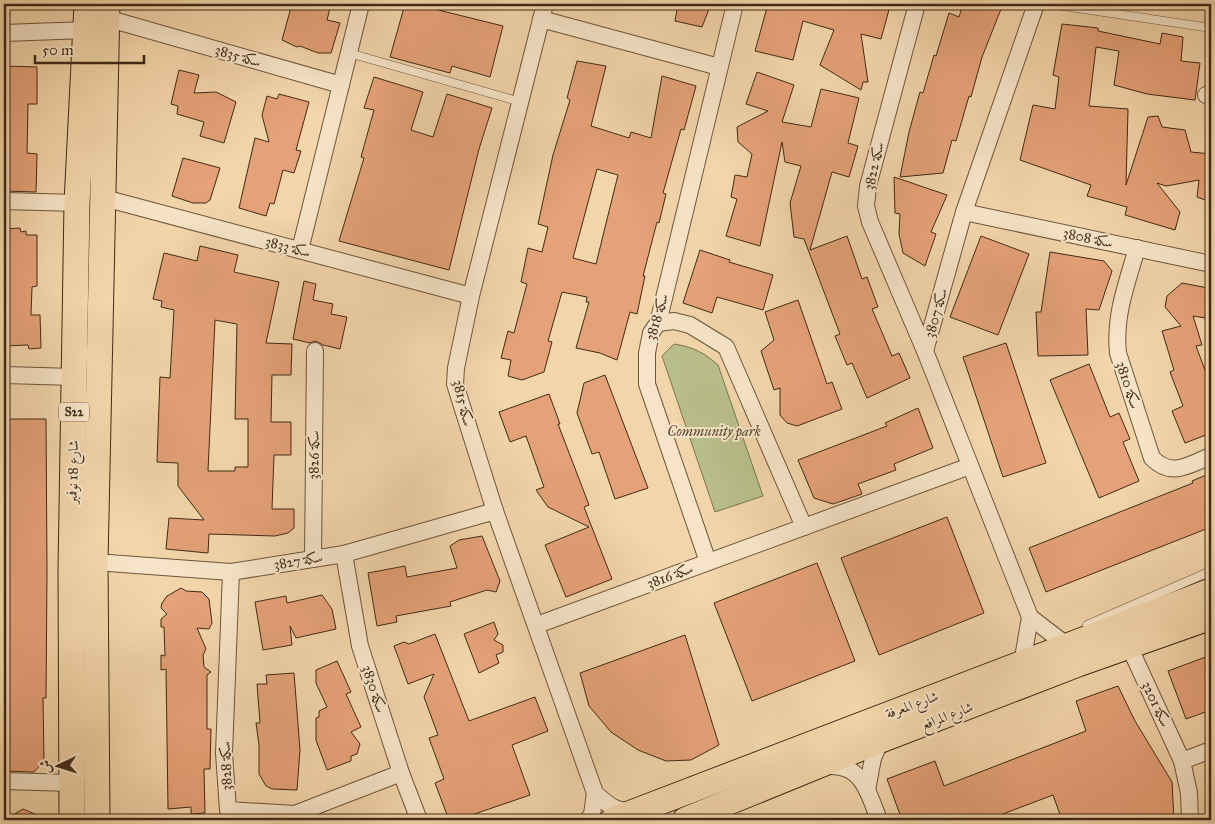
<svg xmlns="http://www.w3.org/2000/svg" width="1215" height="824" font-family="'IM FELL Great Primer',Amiri,serif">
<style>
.green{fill:#b8be8b;stroke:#7c7451}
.building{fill:#e5a177;stroke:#412a17;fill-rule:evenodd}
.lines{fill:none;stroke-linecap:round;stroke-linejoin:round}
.service-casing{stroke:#6e553c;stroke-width:9}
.minor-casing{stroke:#6e553c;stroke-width:18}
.primary-casing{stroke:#412a17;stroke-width:27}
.service{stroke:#f7e4c8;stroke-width:8}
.minor{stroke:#f7e4c8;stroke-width:16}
.primary{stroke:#f3d5aa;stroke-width:25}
.labels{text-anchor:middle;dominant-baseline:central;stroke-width:4;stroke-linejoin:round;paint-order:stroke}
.shield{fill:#f7e4c8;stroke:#78624c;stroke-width:1}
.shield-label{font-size:12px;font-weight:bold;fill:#412a17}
.street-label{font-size:14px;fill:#412a17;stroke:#f7e4c8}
.park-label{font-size:14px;font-style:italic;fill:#59482e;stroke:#f7e4c8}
</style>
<rect width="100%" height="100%" fill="#f3d5aa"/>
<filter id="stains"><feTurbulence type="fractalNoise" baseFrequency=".004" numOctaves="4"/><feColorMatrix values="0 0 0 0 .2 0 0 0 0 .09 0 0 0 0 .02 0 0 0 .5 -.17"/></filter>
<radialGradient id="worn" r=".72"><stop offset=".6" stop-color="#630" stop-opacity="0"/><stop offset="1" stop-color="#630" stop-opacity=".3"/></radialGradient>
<path class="green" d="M674,344C694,347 704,353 718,365L763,496L715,512L662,356Z"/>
<g class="building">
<path d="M292,4H331L327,20L340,23L331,53H318L300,46L297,47L282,40Z"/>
<path d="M405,4H414L503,26L490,77L452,66L450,73L390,57Z"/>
<path d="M678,4H711L702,27L675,21Z"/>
<path d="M768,4H881L890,6L881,39L861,34L868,82H863L861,90L820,65L834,30L803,21L793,60L755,51Z"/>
<path d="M963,4H1003L982,57L971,97L969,96L956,141L952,140L943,173L900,177L909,132L920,92L923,93L934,55L936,56L949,13L959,17Z"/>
<path d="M1062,24L1098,28V31L1160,44L1162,33L1183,37L1181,61L1200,63L1195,100L1147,94L1114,85L1119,51L1096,47L1089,106L1128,109L1126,185L1148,117L1158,116L1162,127L1185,130L1191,152L1211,154V202L1197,197L1199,180L1166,186L1157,183L1180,212L1175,230L1125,215L1127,207L1087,196L1091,185L1020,160L1033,105L1055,109L1059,77L1053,75Z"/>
<path d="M577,61L606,66L591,126L629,138L631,132L651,138L662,76L696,86L684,130L681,129L663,193L666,194L659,223L657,222L643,276H645L637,314L630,312L617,360L600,353L576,348L589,302H586L587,297L562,292L548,341L552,342L544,372L522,380L508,376L511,360L501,358L508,331L514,333L527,284L521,282L528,248L542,252L548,227L538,224L553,155L570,100L567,98ZM597,169L618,175L596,264L573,258Z"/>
<path d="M4,66L37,67V104H28L27,153L37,154L36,192L4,191Z"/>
<path d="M179,70L199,75L194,93L216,92L236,102L224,143L200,136L204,122L177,114L178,106L171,104Z"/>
<path d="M757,72L794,85L782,122L811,127L821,89L859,98L848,143L858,146L849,177L832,172L810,250L847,236L862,279L867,277L878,307L872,309L892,356L899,353L910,378L867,398L852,363L847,365L835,336L840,334L804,239L794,237L790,203L801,166L785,162L782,142L760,246L726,236L737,199L731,197L735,175L747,177L752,154L738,142L737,127L768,111L746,104Z"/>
<path d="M374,77L423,92L411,130L433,137L447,94L492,108L479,149L449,270L339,241L364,158L361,157L374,110L364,108Z"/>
<path d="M279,94L309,102L296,150L301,151L294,173L283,170L274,204L270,203L266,216L239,208L255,138L269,142L262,115L267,96L277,99Z"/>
<path d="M183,158L220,168L210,200L206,203H193L172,196Z"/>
<path d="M894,177L947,195L931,232L936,234L925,266L903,253L899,234L900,214L895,213Z"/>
<path d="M20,228L21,232L26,231V235H37V286L32,287L31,315H40L41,348L29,349L28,345L4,346V317H8L4,294V229Z"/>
<path d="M981,236L1029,254L998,335L950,317Z"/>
<path d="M200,246L238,255L234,272L279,282L266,343L292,344L291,375H272L271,422H291V455H274L272,509H294V528L288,533L275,536L209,534L208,553L166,549L169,518L204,520L178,486V463L157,462L160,377L170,378L174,310L161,307L162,301L153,299L164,253L197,261ZM215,320L237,324L235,419H248V467H235V471H208Z"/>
<path d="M700,250L730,260L729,262L773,275L763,310L717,297L712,313L683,303Z"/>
<path d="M1050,252L1104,261L1112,271L1099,310L1086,309L1088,355L1038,356L1036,312H1041Z"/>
<path d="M304,281L316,284L313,300L333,304L331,314L347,317L340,349L323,345L316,341L310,343L293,339Z"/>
<path d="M1182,283L1208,288L1205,318L1193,316L1202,345L1196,346L1211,386V433L1185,443L1172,411L1183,406L1170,372L1174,370L1162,331L1181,326L1165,307L1167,296Z"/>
<path d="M798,300L827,384L832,382L842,409L797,426L787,423L780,415V388L774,390L761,351L774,340L765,312Z"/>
<path d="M1006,343L1046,463L1003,477L963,357Z"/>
<path d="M1089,364L1110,417L1119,413L1130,439L1123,442L1139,481L1099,498L1050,380Z"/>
<path d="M605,375L648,488L615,499L599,452L592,454L577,413L584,383Z"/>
<path d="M549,394L560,424H558L589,505L584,507L612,579L566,597L545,545L589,527L548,507L536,490L544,487L526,436L510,442L499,412Z"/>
<path d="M918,408L933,448L894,464L896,470L858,484L862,494L833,504L814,498L798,460L887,426L885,423Z"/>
<path d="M4,419H46L47,571L46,698H43L44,761L34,772L4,771Z"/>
<path d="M1211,473V527L1046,592L1029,548L1193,483L1192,481Z"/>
<path d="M947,517L984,613L879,655L841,558Z"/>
<path d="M482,536L500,581L496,592L487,590L450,602L451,606L396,616L397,622L377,626L368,573L405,566L407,577L457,568L450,546L459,540Z"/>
<path d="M817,563L855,661L752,701L714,603Z"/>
<path d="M181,588L186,591L202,592L209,599L212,623L209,629L197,628L206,649L203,655L204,667L211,672L207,675V729H211L210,769H204L205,813L191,814V807L168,809L166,669L161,670V655L165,656L164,627H161V619L167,614L161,608L162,603L167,596Z"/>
<path d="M322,595L332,609L336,629L296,638L290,626L292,645L263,650L255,602L286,596L287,603Z"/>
<path d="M494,622L498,634L494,640L503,645V652L496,655L499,663L479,673L464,634Z"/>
<path d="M435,634L469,721L535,697L548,731L512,745L530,795L457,820H449L435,783L444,779L429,738L438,735L424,697L434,674L408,684L394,646L404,642L409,644Z"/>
<path d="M685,635L719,745L691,760L666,761L638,750L611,732L589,706L580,673Z"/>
<path d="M1211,655V710L1186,719L1168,671Z"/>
<path d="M337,661L351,692L346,694L361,727L351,732L360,744L357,754L351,756V761L327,770L316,740V718L319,717V711L327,707L316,683V670Z"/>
<path d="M294,673L300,750L297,790L272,789L266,786L259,774V745L256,723H260L257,684H267L266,675Z"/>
<path d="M1118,686L1135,721L1172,782L1174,820H1062L1053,795L987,820H902L887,779L935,761L944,786L1086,731L1076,701Z"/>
<path d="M23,809L49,820H4Z"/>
</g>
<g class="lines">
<defs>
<g id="service">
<path d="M1050,4L1211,28"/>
<path d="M349,53L521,102"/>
<path d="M1087,625L1211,571"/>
</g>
<g id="minor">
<path d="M545,4L471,296L456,368L455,384L495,511L595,793C608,805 616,812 633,811"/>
<path d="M917,4L868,186L866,206L870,222L925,351"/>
<path d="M106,18L341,85"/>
<path d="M541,19L719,67"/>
<path d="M4,33L86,30"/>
<path d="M1206,95H1211"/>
<path d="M104,198L471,296"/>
<path d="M4,201L77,203"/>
<path d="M964,212L1211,264"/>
<path d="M1137,248C1127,283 1114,316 1118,353L1152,458C1172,478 1188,465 1211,456"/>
<path d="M300,250L361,4"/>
<path d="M658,323L674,321L690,325L726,347L804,527"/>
<path d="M4,375L75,377"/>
<path d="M344,554L360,646L401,773L419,820"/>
<path d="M313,559L315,351"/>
<path d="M95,562L231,572L344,554L495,511"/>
<path d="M708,562L647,384V353L651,333L658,323L735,4"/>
<path d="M231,572L224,753L228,810L295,814L401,773"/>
<path d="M1030,617L1069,647"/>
<path d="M537,625L970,466"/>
<path d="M1129,646L1182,761L1189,793L1190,820"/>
<path d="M1022,664L1030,617L925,351L964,212L1036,4"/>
<path d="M1182,761L1211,750"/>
<path d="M824,765C831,766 838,766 844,768C865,773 872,803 879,820"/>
<path d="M4,781L71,783"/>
<path d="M867,790L873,758L881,740"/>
<path d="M588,820L592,814L595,793"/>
</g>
<g id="primary">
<path d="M72,820L71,569L77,203L87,4"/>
<path d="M97,820L95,562L107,4"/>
<path d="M613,820L1211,591"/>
<path d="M685,820L881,740L1078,664L1211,617"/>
</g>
</defs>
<use href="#service" class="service-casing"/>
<use href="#minor" class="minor-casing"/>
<use href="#primary" class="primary-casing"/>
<use href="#service" class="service"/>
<use href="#minor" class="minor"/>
<use href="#primary" class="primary"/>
</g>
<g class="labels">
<rect class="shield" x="59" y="402.5" width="30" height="19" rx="4"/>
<g class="shield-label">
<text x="74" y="412">S22</text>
</g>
<g class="street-label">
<text transform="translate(238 56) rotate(16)">سكة 3835</text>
<text transform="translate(874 166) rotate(-77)">سكة 3822</text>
<text transform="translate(1088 238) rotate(12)">سكة 3808</text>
<text transform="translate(288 247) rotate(15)">سكة 3833</text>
<text transform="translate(936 313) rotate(-74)">سكة 3807</text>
<text transform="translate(657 317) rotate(-73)">سكة 3818</text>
<text transform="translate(1128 385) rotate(72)">سكة 3810</text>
<text transform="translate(463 403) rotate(77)">سكة 3815</text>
<text transform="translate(314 455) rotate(-89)">سكة 3826</text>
<text transform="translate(73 472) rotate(-89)">شارع 18 نوفمبر</text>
<text transform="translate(298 561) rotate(-9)">سكة 3827</text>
<text transform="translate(670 576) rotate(-20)">سكة 3816</text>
<text transform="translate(374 689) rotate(72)">سكة 3830</text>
<text transform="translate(1156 704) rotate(65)">سكة 3201</text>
<text transform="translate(912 705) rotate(-20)">شارع المعرفة</text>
<text transform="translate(947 716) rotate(-21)">شارع المرافع</text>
<text transform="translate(226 766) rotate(-92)">سكة 3828</text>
</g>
<g class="park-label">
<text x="714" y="431">Community park</text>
</g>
</g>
<rect width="1215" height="824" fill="none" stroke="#f3d5aa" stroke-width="20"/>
<rect x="5" y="5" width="1205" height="814" fill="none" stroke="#412a17" stroke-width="2.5"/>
<rect x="10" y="10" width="1195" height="804" fill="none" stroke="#412a17"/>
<g transform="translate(58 766) rotate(266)" stroke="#f7e4c8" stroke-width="4" paint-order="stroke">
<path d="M0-4L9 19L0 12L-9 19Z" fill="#412a17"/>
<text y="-8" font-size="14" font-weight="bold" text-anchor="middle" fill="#412a17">ش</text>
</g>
<path d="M35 55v8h109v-8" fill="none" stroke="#412a17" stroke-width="2.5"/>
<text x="42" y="55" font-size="15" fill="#412a17" stroke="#f7e4c8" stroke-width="4" paint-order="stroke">50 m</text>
<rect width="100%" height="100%" filter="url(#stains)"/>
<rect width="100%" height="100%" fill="url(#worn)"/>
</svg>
